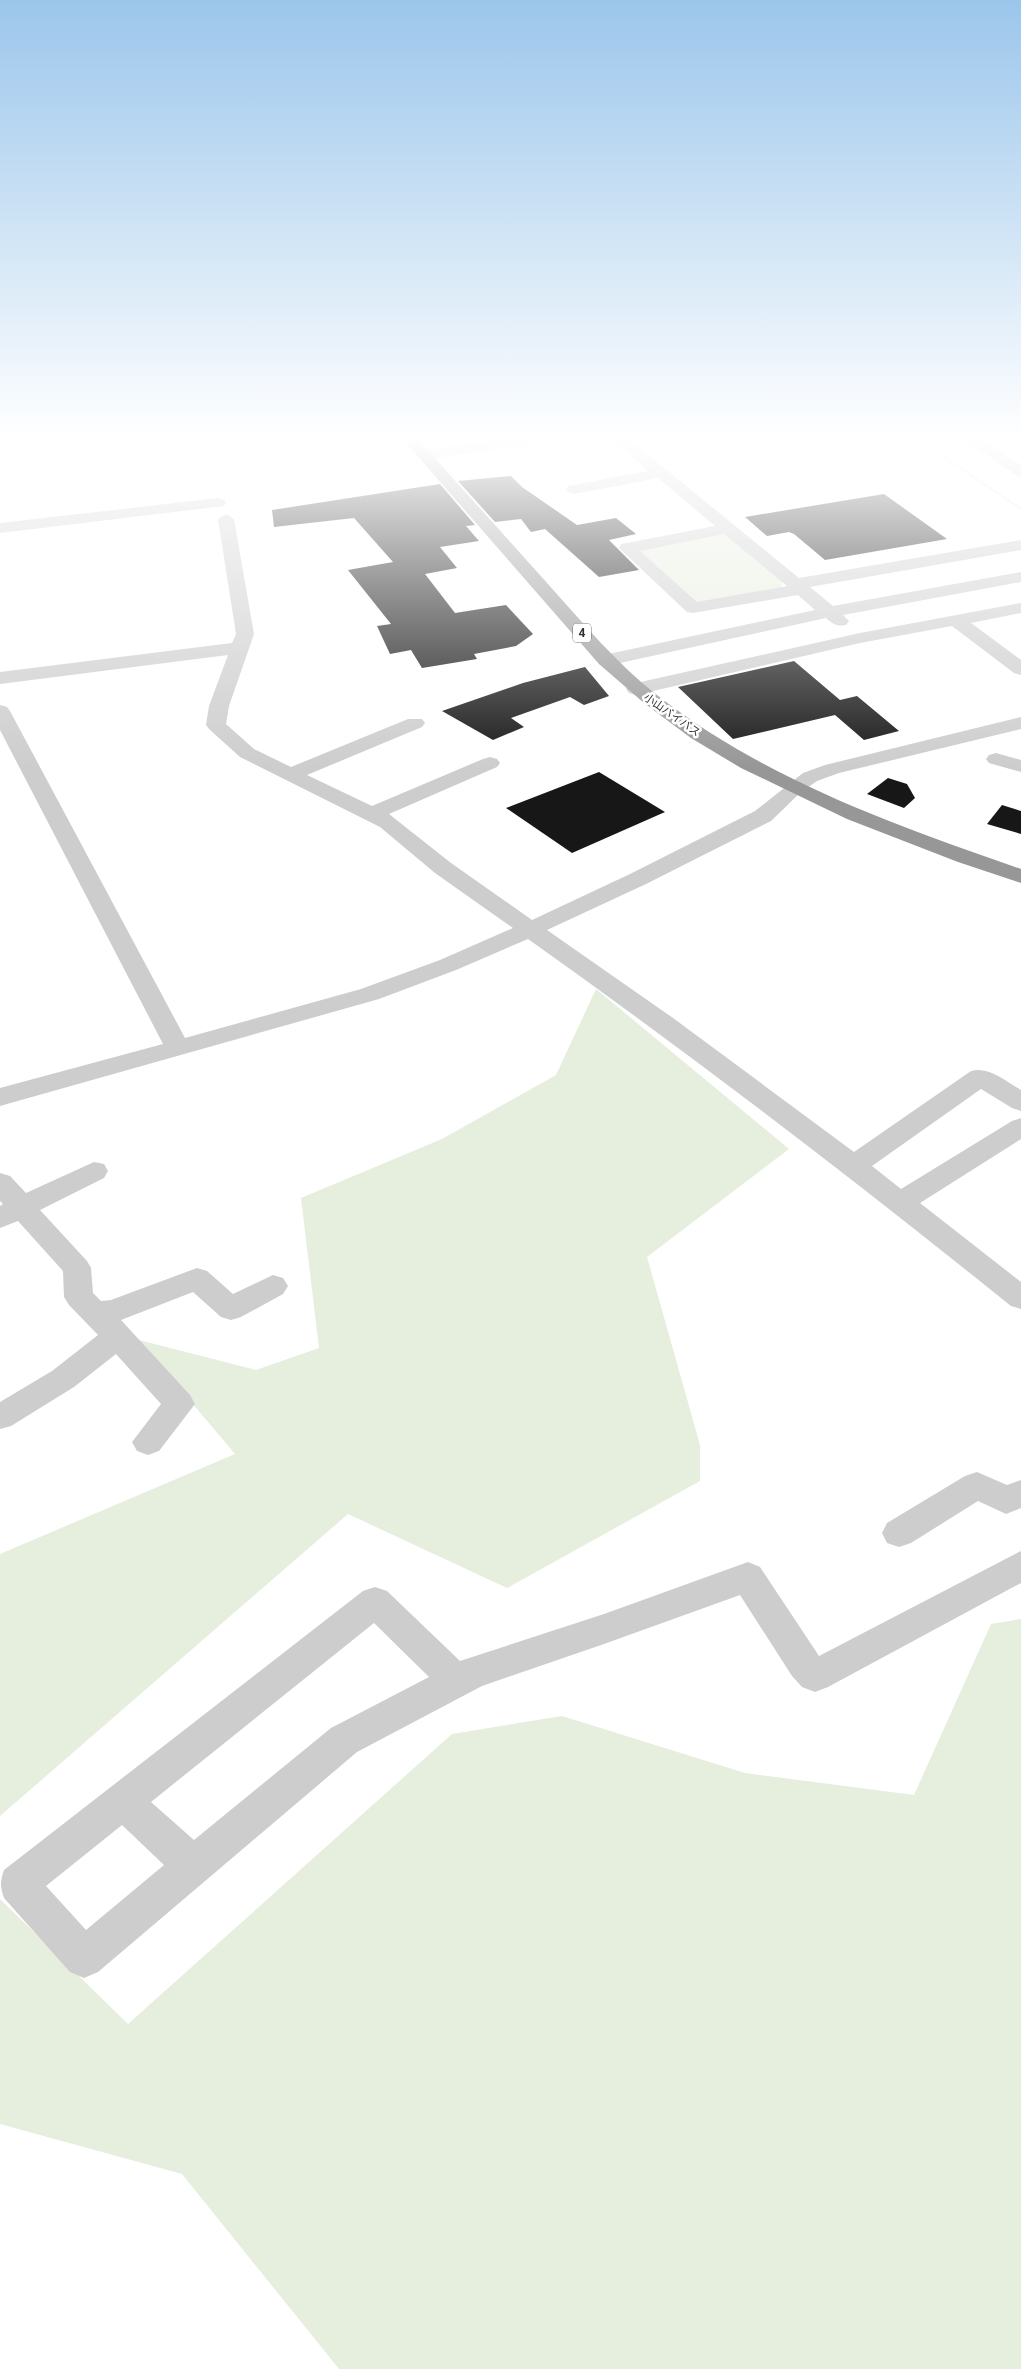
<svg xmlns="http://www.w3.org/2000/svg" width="1021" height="2369" font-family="Roboto,'Noto Sans JP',sans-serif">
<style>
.green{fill:#e6eedd}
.building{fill:#171717}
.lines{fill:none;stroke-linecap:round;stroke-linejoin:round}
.path{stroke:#cdcdcd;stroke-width:2;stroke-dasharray:1 1;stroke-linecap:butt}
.minor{fill:#cdcdcd;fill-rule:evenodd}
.highway{fill:#979797;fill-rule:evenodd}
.labels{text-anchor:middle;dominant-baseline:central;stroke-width:5;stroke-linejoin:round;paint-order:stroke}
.far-street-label{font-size:11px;fill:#303030;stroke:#fff}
.shield{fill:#fff;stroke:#6e6e6e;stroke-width:1}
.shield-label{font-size:12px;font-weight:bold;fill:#303030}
</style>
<rect width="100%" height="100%" fill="#fff"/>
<g class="green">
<path d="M727,533L783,581L781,587L702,603L693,602L636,547Z"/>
<path d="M596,989L789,1149L647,1257L700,1445V1481L507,1588L348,1514L0,1816V1554L235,1454L139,1340L256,1370L319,1348L301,1198L442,1139L556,1075Z"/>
<path d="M1021,1619V2369H339L182,2174L0,2124V1899L128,2024L452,1734L562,1716L745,1773L914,1795L991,1624Z"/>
</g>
<g class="building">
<path d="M511,476L522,487L577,525L616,518L636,534L609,540L639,570L599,577L545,529L531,532L521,519L495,522L458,481Z"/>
<path d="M440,484L475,525L466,526L479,541L440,547L457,568L425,574L455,613L506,605L533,634L516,646L474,654L477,659L422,668L411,650L390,654L377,626L391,624L348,570L393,562L354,518L274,527L272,510Z"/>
<path d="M884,494L947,539L825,560L794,534L789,532L767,536L745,517Z"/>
<path d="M794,661L840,700L857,696L899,731L864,740L835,715L733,739L678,687Z"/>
<path d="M585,667L609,696L584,705L570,697L511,718L524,727L493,740L442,711L523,683Z"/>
<path d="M599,772L665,812L572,853L506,808Z"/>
<path d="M888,778L907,784L915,798L904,808L867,794Z"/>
<path d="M1002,805L1021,811V834L987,824Z"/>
</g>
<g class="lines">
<path class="path" d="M913,436L1021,509"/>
<g class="minor">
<path d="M527,436H565L558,440L423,460L415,455L423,450Z"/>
<path d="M609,436H625L799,578L1021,540V550L810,587L833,606L1021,572V582L843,615L849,621L846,625C837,627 833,624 826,618L606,666L599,664L597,660L599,656L815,610L798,595L693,613L687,612L619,548L621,544L627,543L715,526L658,478L574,494L568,492L566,489L568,486L648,471ZM724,534L787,586L697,602L640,551Z"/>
<path d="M959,436H976L1021,465V477L1016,475Z"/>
<path d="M218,498L224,500L226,503L224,506L0,533V523Z"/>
<path d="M226,514L234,519L254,634L229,706L226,724L254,749L291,767L408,719H422L425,723L422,727L307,775L372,806L483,759L490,757L497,759L500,763L497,767L389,814L451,863L532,920L630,874L755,811L803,773L825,765L1021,717V729L839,773L817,781L801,792L771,821L646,884L547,930L673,1018L854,1152L971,1071C989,1066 1005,1081 1021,1090V1111L1012,1108L981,1089L872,1166L901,1189L1012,1121L1021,1118V1139L920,1203L1021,1282V1309L1011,1306C853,1179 693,1056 528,939L456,970L379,999L0,1106V1088L163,1044L0,730V705L7,707L10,711L185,1038L361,989L440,960L513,928L435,873L380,827L240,757L209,729L206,725L209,706L228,655L0,684V672L232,643L236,634L218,519Z"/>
<path d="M1021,603V613L971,623L1021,660V675L1014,673L952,626L860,643L636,695L629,693L626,689L629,685L636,683L860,633Z"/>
<path d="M996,753L1021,760V772L989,763L986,759L989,755Z"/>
<path d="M94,1162L104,1164L108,1171L104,1178L40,1210L87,1261L91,1268L93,1293L101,1301L111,1300L197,1268L207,1271L233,1294L273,1275L283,1278L288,1286L283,1294L241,1317L231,1320L221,1317L193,1292L121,1320L190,1395L195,1404L159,1451L148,1455L137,1451L132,1442L161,1404L116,1354L74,1387L11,1426L0,1429V1402L52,1371L98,1335L69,1305L64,1297L63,1271L18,1221L0,1228V1206L3,1204L0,1201V1173L10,1176L26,1193Z"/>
<path d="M977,1472L1007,1485L1021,1480V1508L1006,1514L978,1501L911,1543L899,1547L887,1543L882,1533L887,1523L965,1476Z"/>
<path d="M1021,1551V1583L828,1687L815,1692L802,1687L792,1676L740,1595L604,1644L482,1686L357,1752L98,1972L84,1978L70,1972L4,1898C0,1887 0,1881 4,1870L363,1591L375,1587L387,1591L460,1661L604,1614L748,1562L760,1567L819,1656ZM374,1623L429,1677L331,1728L194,1840L151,1802ZM122,1825L164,1865L86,1930L46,1886Z"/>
</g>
<path class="highway" d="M400,436H415C459,485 503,534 548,584C583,623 616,663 657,695C764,779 894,825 1021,869V883L958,862L847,819L741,768L691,738L644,703L599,664Z"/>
</g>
<linearGradient id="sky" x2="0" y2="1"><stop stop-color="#9bc6eb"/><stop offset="0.57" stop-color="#fff"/><stop offset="1" stop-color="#fff" stop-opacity="0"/></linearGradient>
<rect width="1021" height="768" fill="url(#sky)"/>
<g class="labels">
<g class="far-street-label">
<text transform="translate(672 715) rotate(35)">小山バイパス</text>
</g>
<rect class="shield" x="573" y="623.5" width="18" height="19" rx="4"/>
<g class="shield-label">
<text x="582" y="633">4</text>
</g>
</g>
</svg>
